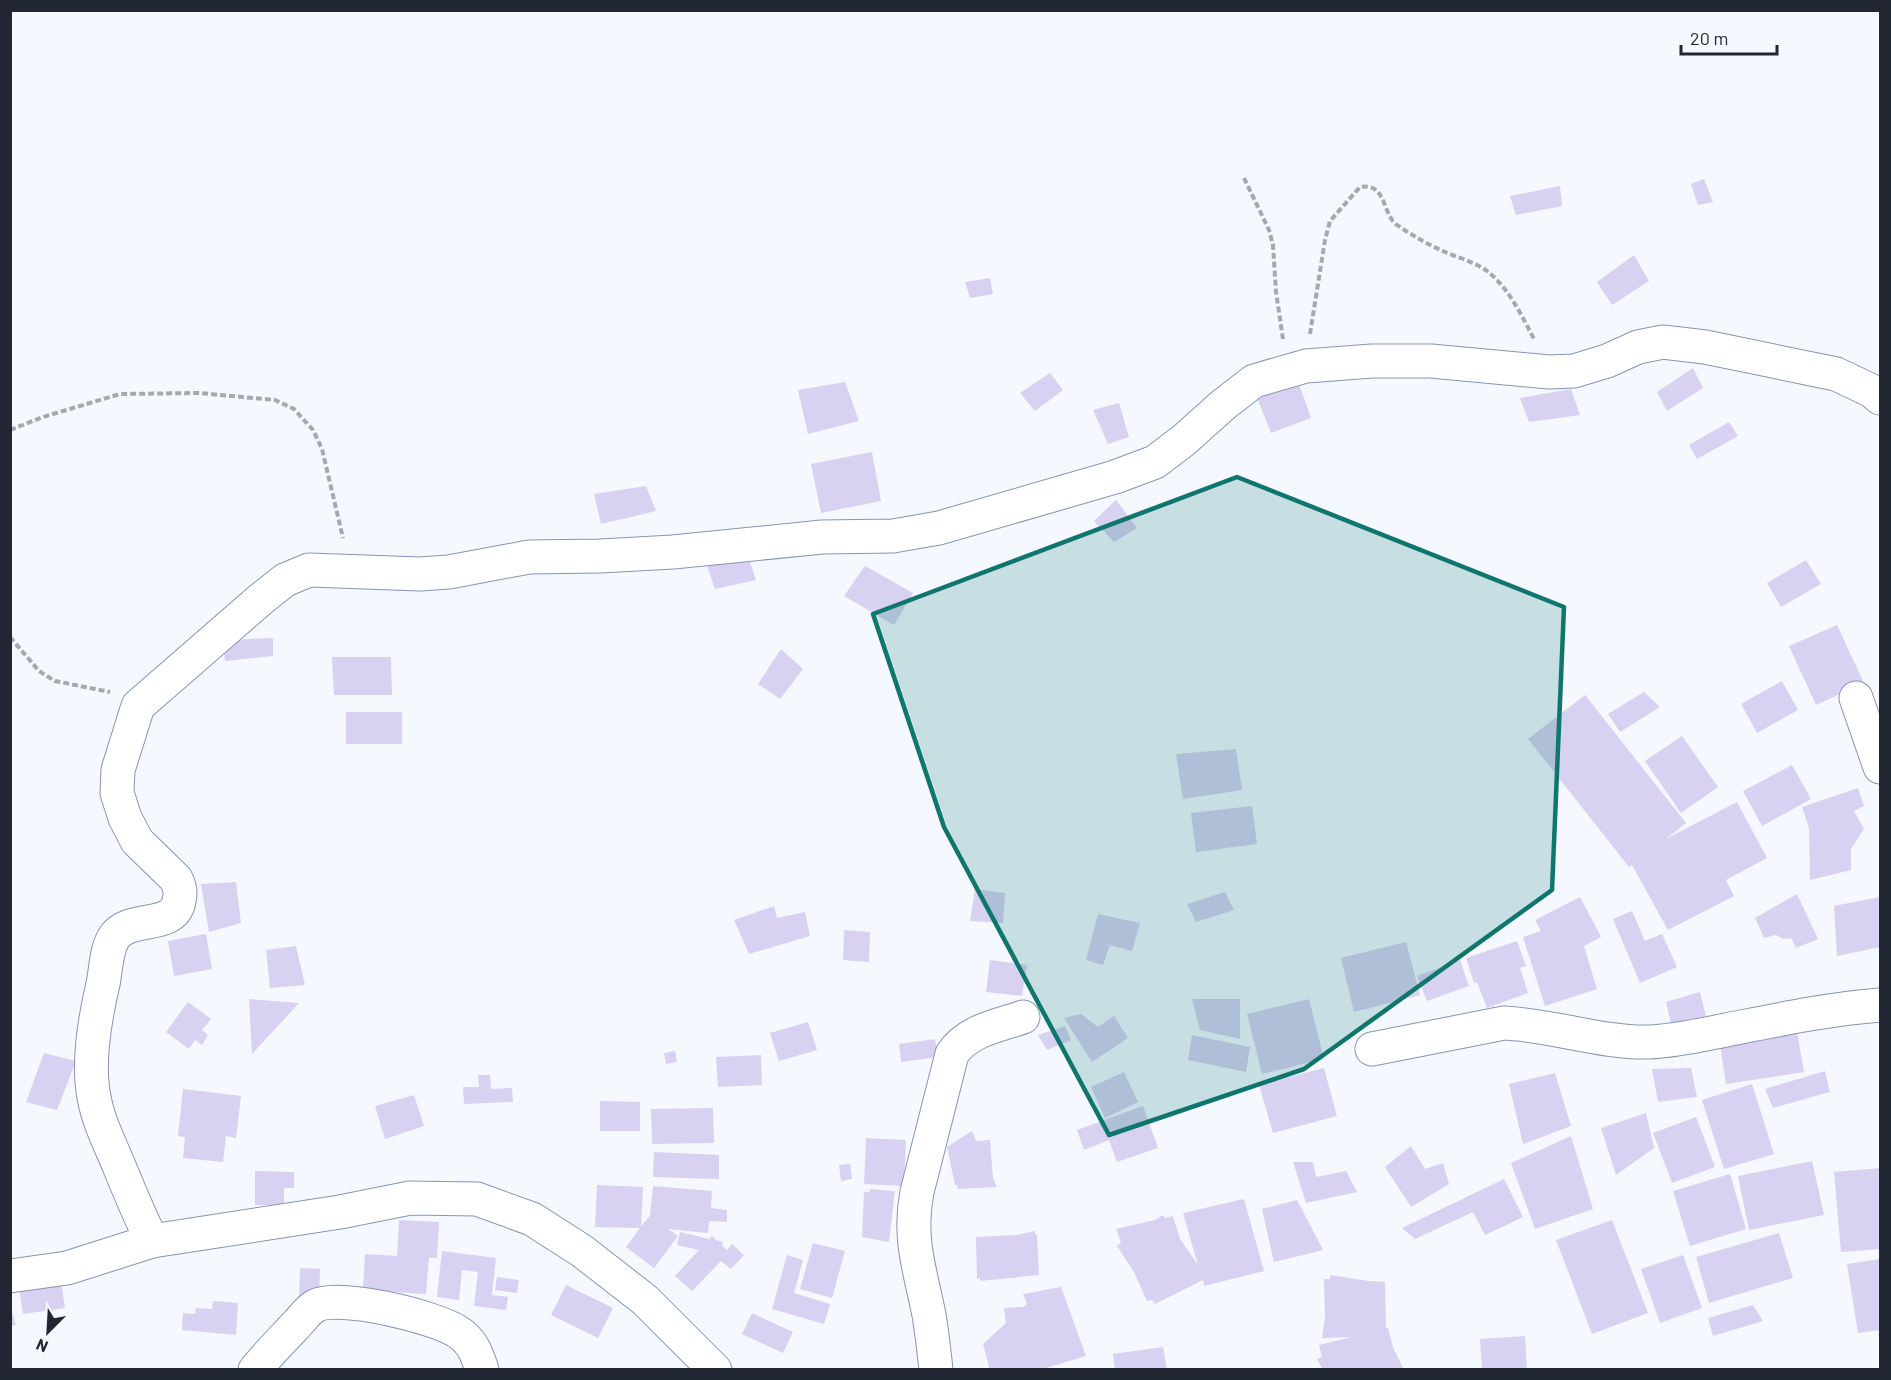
<svg xmlns="http://www.w3.org/2000/svg" width="1891" height="1380" font-family="Barlow,sans-serif">
<style>
.building{fill:#d8d1f2}
.lines{fill:none;stroke-linecap:round;stroke-linejoin:round}
.minor-casing{stroke:#8695b2;stroke-width:35}
.path{stroke:#a4a8b1;stroke-width:4;stroke-dasharray:6 3;stroke-linecap:butt}
.minor{stroke:#fff;stroke-width:33}
.marked{fill:#0f766e;fill-opacity:0.2;stroke:#0f766e;stroke-width:4.5;stroke-linejoin:round}
</style>
<rect width="100%" height="100%" fill="#f5f8ff"/>
<g class="building">
<path d="M1704,179L1713,202L1698,205L1691,184Z"/>
<path d="M1560,186L1562,206L1516,215L1510,196Z"/>
<path d="M1634,255L1649,281L1612,305L1597,282Z"/>
<path d="M990,278L993,294L970,298L965,282Z"/>
<path d="M1693,368L1703,388L1667,411L1657,392Z"/>
<path d="M1050,373L1063,390L1035,411L1020,393Z"/>
<path d="M1298,381L1311,418L1271,433L1257,398Z"/>
<path d="M845,382L859,421L808,434L798,390Z"/>
<path d="M1571,389L1580,415L1529,422L1520,398Z"/>
<path d="M1119,403L1129,437L1108,444L1093,410Z"/>
<path d="M1729,422L1738,436L1697,459L1689,445Z"/>
<path d="M872,452L881,501L821,513L811,464Z"/>
<path d="M646,486L656,511L601,524L594,494Z"/>
<path d="M1116,500L1137,528L1114,542L1094,521Z"/>
<path d="M748,556L756,580L715,589L706,563Z"/>
<path d="M1806,560L1821,584L1781,607L1767,583Z"/>
<path d="M865,566L913,593L894,625L844,596Z"/>
<path d="M1837,625L1864,683L1816,705L1789,646Z"/>
<path d="M273,638V656L225,661L222,640Z"/>
<path d="M781,649L803,669L780,699L758,684Z"/>
<path d="M332,657H391L392,695H334Z"/>
<path d="M1782,681L1798,710L1757,733L1741,704Z"/>
<path d="M1644,692L1660,707L1620,732L1608,714Z"/>
<path d="M1585,695L1686,823L1666,839L1737,802L1767,858L1726,880L1734,896L1668,930L1632,865L1629,867L1528,739Z"/>
<rect x="346" y="712" width="56" height="32"/>
<path d="M1682,736L1718,787L1681,813L1645,761Z"/>
<path d="M1236,749L1242,790L1183,799L1176,754Z"/>
<path d="M1792,765L1811,799L1762,826L1743,791Z"/>
<path d="M1858,788L1864,806L1854,811L1864,829L1851,849V870L1810,880L1809,828L1802,807Z"/>
<path d="M1252,806L1257,844L1196,852L1191,813Z"/>
<path d="M236,882L241,923L209,932L201,884Z"/>
<path d="M975,889L1005,893L1003,923L970,921Z"/>
<path d="M1225,892L1234,910L1196,922L1187,904Z"/>
<path d="M1797,894L1818,939L1796,948L1791,938L1784,939L1776,935L1764,938L1755,918Z"/>
<path d="M1580,897L1601,937L1584,946L1597,989L1545,1006L1523,937L1541,931L1535,920Z"/>
<path d="M1880,897V947L1837,956L1834,906Z"/>
<path d="M774,906L777,918L805,912L810,936L749,954L734,920Z"/>
<path d="M1632,911L1645,941L1662,934L1677,967L1640,983L1613,919Z"/>
<path d="M1098,914L1140,923L1132,951L1110,945L1103,965L1086,960Z"/>
<path d="M844,930L870,932L869,962L843,960Z"/>
<path d="M206,934L212,969L174,976L168,941Z"/>
<path d="M1517,941L1526,966L1520,968L1528,993L1487,1008L1477,982L1474,983L1466,958Z"/>
<path d="M1406,942L1420,995L1354,1012L1341,958Z"/>
<path d="M296,946L305,985L270,988L266,950Z"/>
<path d="M990,960L1027,965L1022,996L986,992Z"/>
<path d="M1460,960L1469,986L1427,1001L1417,976Z"/>
<path d="M1700,992L1706,1016L1671,1023L1666,1002Z"/>
<path d="M249,999L299,1003L252,1054Z"/>
<path d="M1192,999H1240V1039L1200,1030Z"/>
<path d="M1309,999L1324,1059L1262,1074L1247,1014Z"/>
<path d="M188,1002L211,1019L202,1030L208,1035L202,1045L195,1040L189,1049L166,1032Z"/>
<path d="M1081,1014L1098,1027L1114,1016L1128,1038L1092,1062L1064,1018Z"/>
<path d="M808,1022L817,1050L779,1061L770,1033Z"/>
<path d="M1065,1026L1071,1040L1047,1050L1038,1035Z"/>
<path d="M1797,1032L1804,1072L1726,1084L1720,1044Z"/>
<path d="M1192,1035L1250,1047L1246,1072L1188,1060Z"/>
<path d="M935,1039L938,1057L901,1062L899,1044Z"/>
<path d="M675,1051L677,1062L666,1064L664,1053Z"/>
<path d="M44,1053L76,1061L57,1110L26,1102Z"/>
<path d="M761,1055L762,1085L718,1087L716,1057Z"/>
<path d="M1324,1068L1337,1116L1273,1133L1259,1085Z"/>
<path d="M1691,1068L1697,1097L1658,1102L1652,1069Z"/>
<path d="M1825,1071L1830,1092L1773,1108L1765,1089Z"/>
<path d="M1124,1072L1138,1102L1105,1118L1091,1087Z"/>
<path d="M1555,1073L1571,1126L1523,1144L1509,1084Z"/>
<path d="M478,1075H490L491,1089L512,1088L513,1102L464,1104L463,1087H479Z"/>
<path d="M1752,1084L1774,1154L1724,1169L1702,1100Z"/>
<path d="M183,1089L241,1096L236,1138L226,1136L223,1162L183,1158L185,1137L178,1136Z"/>
<path d="M414,1095L424,1126L385,1139L375,1106Z"/>
<path d="M600,1101L640,1102V1131H600Z"/>
<path d="M1143,1106L1158,1148L1117,1162L1109,1140L1084,1150L1077,1130Z"/>
<path d="M713,1108L714,1143L652,1144L651,1109Z"/>
<path d="M1646,1113L1654,1148L1616,1175L1601,1128Z"/>
<path d="M1696,1117L1715,1167L1672,1183L1653,1133Z"/>
<path d="M972,1131L976,1141L990,1140L993,1178L997,1187L958,1189L957,1185H955L947,1147Z"/>
<path d="M1571,1136L1593,1209L1535,1229L1511,1163Z"/>
<path d="M866,1138L906,1140L904,1186L864,1184Z"/>
<path d="M1411,1146L1425,1169L1443,1163L1449,1184L1411,1207L1385,1167Z"/>
<path d="M654,1152L719,1155V1179L653,1177Z"/>
<path d="M1812,1161L1824,1215L1749,1230L1738,1176Z"/>
<path d="M1293,1162H1313L1316,1177L1346,1171L1357,1192L1306,1203Z"/>
<path d="M850,1164L852,1179L841,1181L839,1165Z"/>
<path d="M1880,1168V1249L1841,1252L1834,1172Z"/>
<path d="M255,1171L294,1172V1188H284V1205H255Z"/>
<path d="M1730,1174L1746,1229L1690,1246L1673,1191Z"/>
<path d="M1504,1179L1523,1217L1485,1235L1473,1212L1415,1239L1402,1228Z"/>
<path d="M597,1185L643,1187L641,1226L650,1216L653,1186L712,1191L711,1208L727,1210V1222L709,1221L708,1233L668,1229L678,1236L654,1268L626,1247L640,1228L595,1227Z"/>
<path d="M870,1189L895,1191L889,1242L862,1237L864,1192H870Z"/>
<path d="M1244,1199L1264,1271L1204,1286L1203,1280L1155,1304L1152,1300L1147,1301L1134,1272L1117,1246L1121,1243L1116,1229L1155,1220L1163,1215L1165,1218L1173,1216L1180,1239L1198,1265L1183,1213Z"/>
<path d="M1297,1200L1323,1250L1274,1262L1262,1209Z"/>
<path d="M399,1220L439,1222L437,1258H429L426,1294L363,1290L365,1254L397,1256Z"/>
<path d="M1612,1220L1648,1313L1592,1334L1556,1240Z"/>
<path d="M1035,1231V1234H1037L1039,1275L980,1281V1278L977,1279L976,1237L1017,1235Z"/>
<path d="M680,1232L709,1239L712,1236L716,1240L723,1242L722,1246L727,1250L732,1244L744,1255L731,1269L721,1261L692,1291L675,1276L699,1250L677,1245Z"/>
<path d="M1779,1233L1793,1278L1709,1303L1696,1257Z"/>
<path d="M813,1243L845,1251L832,1298L800,1289Z"/>
<path d="M442,1251L496,1258L492,1295L508,1297L506,1310L474,1306L478,1272L462,1270L459,1300L437,1297Z"/>
<path d="M787,1255L803,1260L794,1293L830,1304L824,1324L772,1309Z"/>
<path d="M1683,1255L1702,1308L1660,1323L1641,1269Z"/>
<path d="M1880,1259V1330L1858,1333L1847,1264Z"/>
<path d="M300,1268L320,1269L319,1296H299Z"/>
<path d="M60,1275L65,1308L23,1314L18,1282Z"/>
<path d="M1330,1275L1369,1281L1385,1282L1386,1328H1388L1393,1347L1404,1370H1323L1317,1359L1322,1357L1319,1345L1351,1337L1322,1338L1325,1318L1324,1279H1330Z"/>
<path d="M497,1277L519,1280L517,1293L495,1290Z"/>
<path d="M566,1285L613,1308L598,1338L551,1315Z"/>
<path d="M1061,1287L1086,1356L1039,1370H990L983,1344L1006,1323L1004,1308L1023,1307L1027,1304L1023,1294Z"/>
<path d="M213,1301L238,1303L236,1335L182,1330L183,1313L195,1314L196,1308L212,1309Z"/>
<path d="M1753,1305L1763,1321L1713,1336L1708,1318Z"/>
<path d="M10,1306L16,1325L10,1326Z"/>
<path d="M752,1313L793,1332L783,1353L742,1334Z"/>
<path d="M1525,1336L1527,1370H1482L1480,1339Z"/>
<path d="M1163,1347L1167,1370H1115L1113,1354Z"/>
</g>
<g class="lines">
<defs>
<g id="minor">
<path d="M1856,698L1880,767"/>
<path d="M1372,1049L1504,1023C1553,1025 1600,1043 1649,1042C1675,1041 1701,1035 1726,1030C1777,1020 1829,1009 1880,1005"/>
<path d="M152,1241C139,1215 128,1188 117,1161C108,1140 98,1120 94,1097C87,1062 95,1018 103,984C106,970 106,948 115,936C130,915 174,930 179,901C181,892 180,887 176,879L137,841L125,818L117,793L118,770L138,706L261,599L285,580L309,570L420,574L449,572L529,557L600,556L673,552L822,537L893,536L939,528L1115,477L1155,462L1184,440L1223,405L1254,381L1306,366L1372,361H1431L1549,372L1574,371L1607,361L1638,347L1663,342L1705,347L1836,374L1872,391L1880,398"/>
<path d="M10,1276L67,1268L152,1241L340,1212L410,1198L477,1199L532,1219L582,1251L645,1300L715,1370"/>
<path d="M255,1370C268,1354 282,1340 296,1325C302,1319 308,1310 315,1306C338,1293 436,1317 458,1332C472,1341 477,1354 482,1370"/>
<path d="M936,1370C934,1351 932,1333 929,1315C920,1270 908,1238 917,1192L952,1054C968,1030 998,1026 1023,1017"/>
</g>
</defs>
<use href="#minor" class="minor-casing"/>
<g class="path">
<path d="M1244,178L1269,230L1273,245L1276,292L1283,339"/>
<path d="M1310,334L1325,240L1330,221L1360,187C1387,182 1382,215 1397,225C1413,236 1429,245 1445,252C1459,258 1475,262 1487,271C1508,287 1522,316 1534,339"/>
<path d="M10,430L43,417L120,394L199,393L275,400L294,409L313,430L322,449L343,538"/>
<path d="M10,637L39,671L55,681L110,692"/>
</g>
<use href="#minor" class="minor"/>
</g>
<path class="marked" d="M1237,477L1564,607L1552,890L1304,1069L1109,1135L944,827L873,614Z"/>
<rect width="1891" height="1380" fill="none" stroke="#202632" stroke-width="24"/>
<g transform="translate(48 1332) rotate(204)" stroke="#f5f8ff" stroke-width="4.5" paint-order="stroke">
<path d="M0-4.5L10 22L0 15L-10 22Z" fill="#202632"/>
<text y="-9" font-size="16" font-weight="bold" text-anchor="middle" fill="#202632">N</text>
</g>
<path d="M1681 45v9h96v-9" fill="none" stroke="#202632" stroke-width="3"/>
<text x="1690" y="45" font-size="18" fill="#202632" stroke="#f5f8ff" stroke-width="4.5" paint-order="stroke">20 m</text>
</svg>
